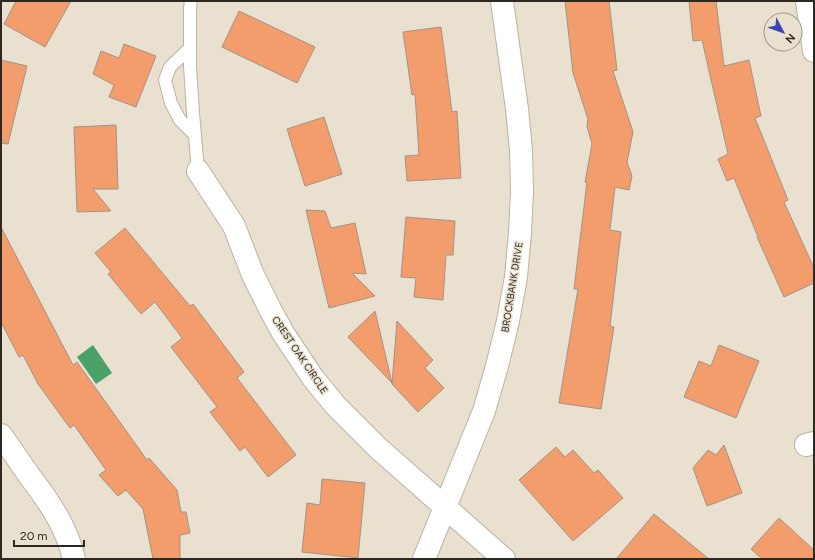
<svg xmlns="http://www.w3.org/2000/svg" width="815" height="560" font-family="Figtree,sans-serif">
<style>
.water{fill:#4ba268}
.building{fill:#f29d6b;stroke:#a39289}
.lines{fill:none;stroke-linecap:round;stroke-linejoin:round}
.service-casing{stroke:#bbb2a2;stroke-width:14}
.minor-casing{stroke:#bbb2a2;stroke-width:24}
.tertiary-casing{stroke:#bbb2a2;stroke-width:24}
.service{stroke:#fff;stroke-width:12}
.minor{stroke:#fff;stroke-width:22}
.tertiary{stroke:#fff;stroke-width:22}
.labels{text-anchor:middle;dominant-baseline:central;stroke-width:3;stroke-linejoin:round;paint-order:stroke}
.street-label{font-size:10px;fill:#2c2922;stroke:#e9e0cf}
</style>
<rect width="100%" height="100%" fill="#e9e0cf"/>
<path class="water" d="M93,345L112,373L96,384L77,357Z"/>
<g class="building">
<path d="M16,1H71L45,47L4,24Z"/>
<path d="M565,1H609L617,70L613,71L633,132L627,162L632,176L629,190L615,187L610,230L621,232L610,326L614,327L601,409L559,403L578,289H574L587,182H585L592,144L587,126L588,119L573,73Z"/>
<path d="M689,1H716L724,66L749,60L761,116L755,118L788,200L784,202L814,268V283L784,297L757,237H758L734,178L727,181L718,159L728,154L702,40L693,41Z"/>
<path d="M239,11L315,47L297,83L222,47Z"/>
<path d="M441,27L452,112L457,111L461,178L407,181L405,156L419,155L415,94L412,95L403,32Z"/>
<path d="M124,44L156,56L136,107L109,97L114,85L93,74L101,51L119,58Z"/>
<path d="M1,60L27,66L8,144L1,143Z"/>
<path d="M324,117L342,174L305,186L287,129Z"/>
<path d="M116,125L118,189H93L111,211L77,212L74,127Z"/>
<path d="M306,210L325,211L331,228L355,223L366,274L352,273L375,296L329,308Z"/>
<path d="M406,217L455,221L453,255H446L443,300L414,297L416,278L401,277Z"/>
<path d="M1,227L73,365L77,362L147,460L149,458L177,490L181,512H186L190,533L180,535V559H153L143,509L126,490L118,496L99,475L106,470L74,425L70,428L38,384L23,355L19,357L1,322Z"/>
<path d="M125,228L190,306L193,304L244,372L237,378L296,455L268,477L245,447L240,451L210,412L217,407L171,347L182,338L155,302L141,314L108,274L111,272L95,253Z"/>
<path d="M375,311L392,383L348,337Z"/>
<path d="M397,321L433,360L425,368L444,388L418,412L392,384Z"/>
<path d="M719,345L759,361L736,418L684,397L699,361L711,366Z"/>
<path d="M724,445L742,493L707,506L693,468L708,450L716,455Z"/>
<path d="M556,447L565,457L573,450L594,473L598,470L623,498L573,541L519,480Z"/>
<path d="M322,479L365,483L358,558L302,552L307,503L320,505Z"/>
<path d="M654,514L709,559H616Z"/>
<path d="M779,518L814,550V559H762L751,549Z"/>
</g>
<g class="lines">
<defs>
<g id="service">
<path d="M191,1L190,8V66L193,113L198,171"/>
<path d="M190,48L170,67L165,80L171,103L180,120L195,135"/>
</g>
<g id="minor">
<path d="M198,171L234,226L253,275L270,309L283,333L313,378L335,405L378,448L504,559"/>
<path d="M1,435C11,449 21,464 31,478C50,503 67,528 74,559"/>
<path d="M806,445L814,443"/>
<path d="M424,559L484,411L497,366L508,321L516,277L520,233L522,191L521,150L517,109L502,1"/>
</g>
<path id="tertiary" d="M807,1L814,51"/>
</defs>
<use href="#service" class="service-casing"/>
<use href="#minor" class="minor-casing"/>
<use href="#tertiary" class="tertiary-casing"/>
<use href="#service" class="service"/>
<use href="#minor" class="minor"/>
<use href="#tertiary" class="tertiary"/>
</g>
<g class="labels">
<g class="street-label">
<text transform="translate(512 287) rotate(-81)">BROCKBANK DRIVE</text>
<text transform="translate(300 355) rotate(56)">CREST OAK CIRCLE</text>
</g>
</g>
<rect width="815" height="560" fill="none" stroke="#2c2922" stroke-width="4"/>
<g transform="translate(783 32) rotate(131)"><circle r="19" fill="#e9e0cf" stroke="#9d978a"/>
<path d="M0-3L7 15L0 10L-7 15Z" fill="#3d44b8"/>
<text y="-6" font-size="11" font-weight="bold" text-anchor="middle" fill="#2c2922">N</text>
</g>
<path d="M14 540v6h70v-6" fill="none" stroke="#2c2922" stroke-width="2"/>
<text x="20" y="540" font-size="12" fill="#2c2922" stroke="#e9e0cf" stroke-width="3" paint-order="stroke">20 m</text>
</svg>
